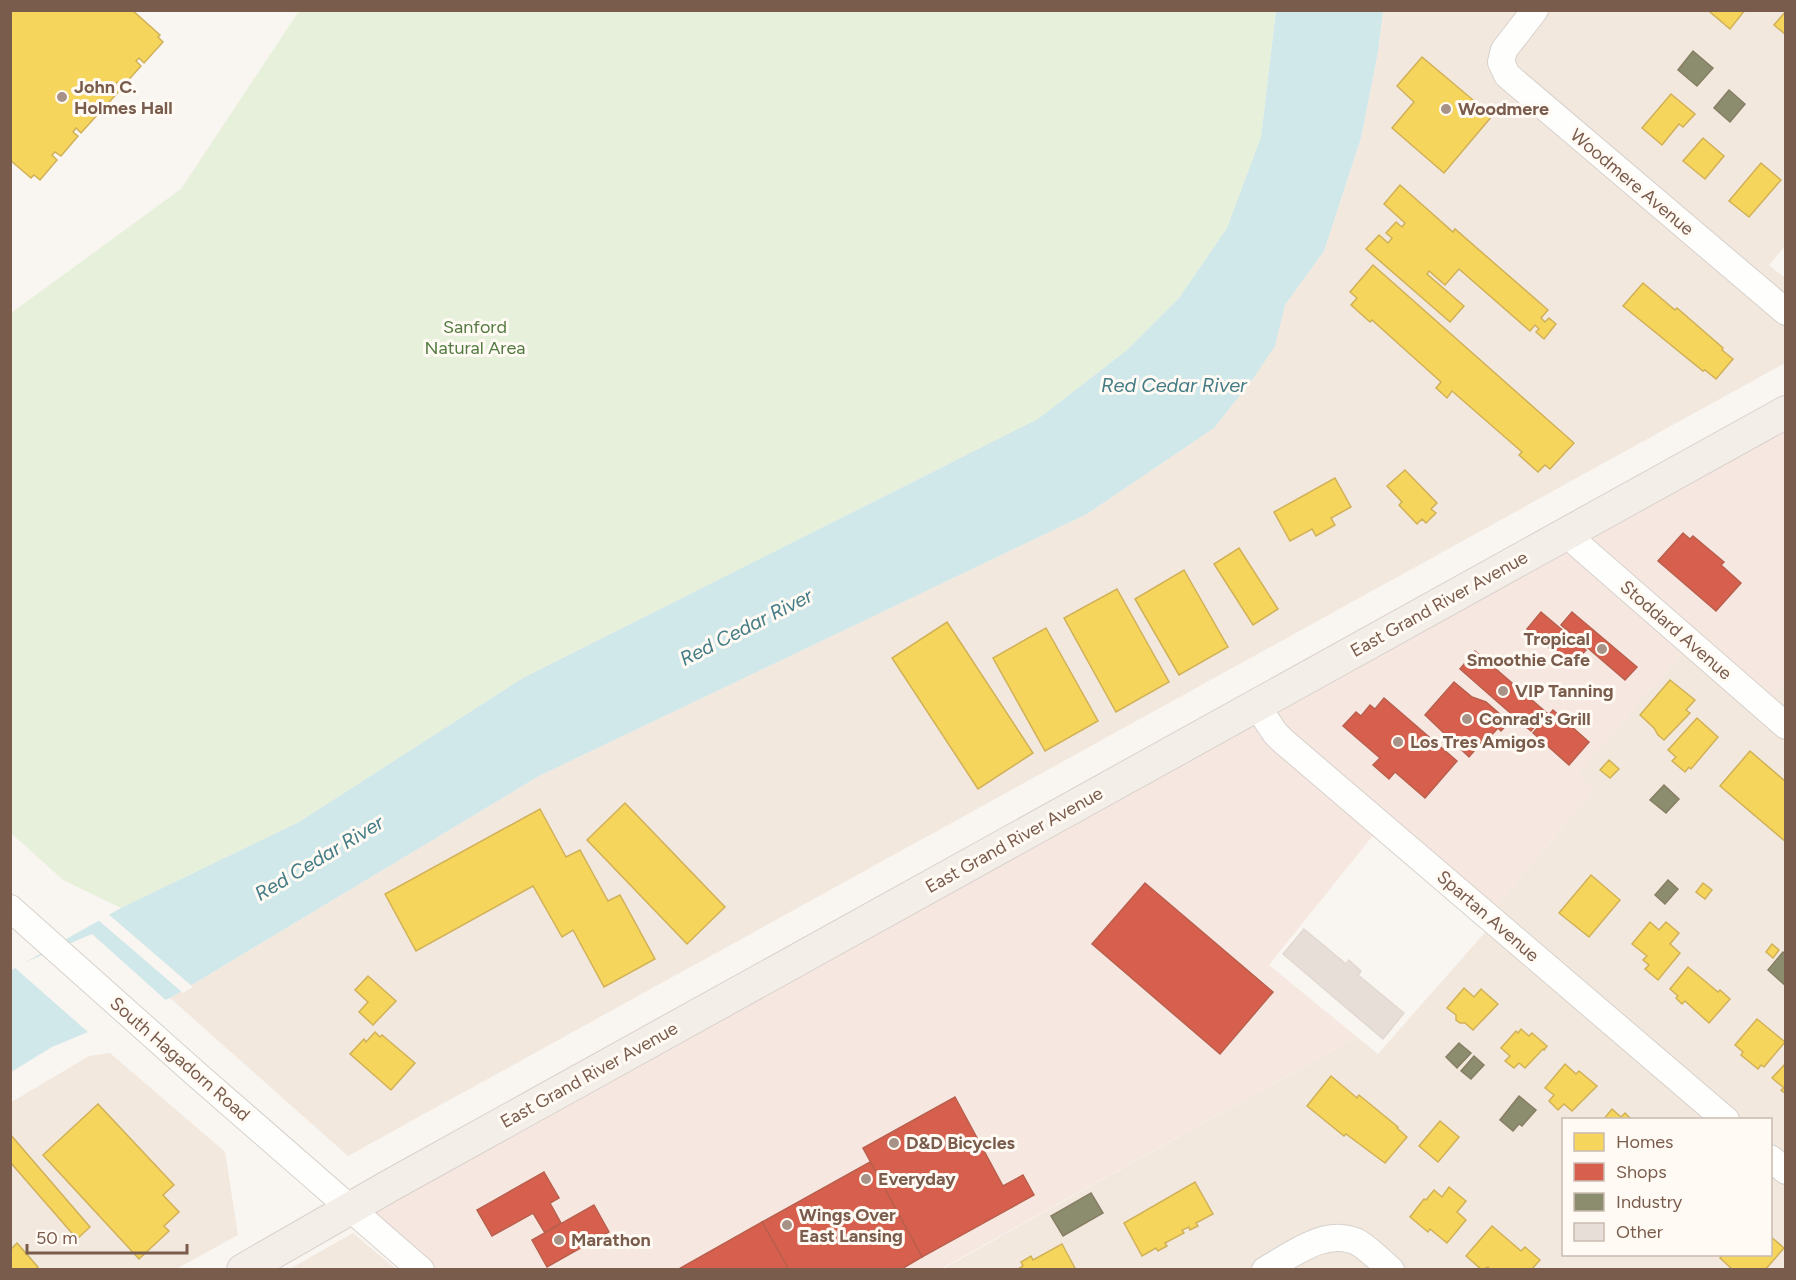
<svg xmlns="http://www.w3.org/2000/svg" width="1796" height="1280" font-family="Figtree,sans-serif">
<style>
.residential{fill:#f2e8de;fill-rule:evenodd}
.commercial{fill:#f6e8e1}
.green{fill:#e7f0db}
.water{fill:#d0e8ea}
.pier{fill:#f9f5f0}
.homes{fill:#f6d55c;stroke:#d1b158;stroke-width:1.5}
.shops{fill:#d6604d;stroke:#ba5f4d;stroke-width:1.5}
.industry{fill:#8c8c6e;stroke:#877e64;stroke-width:1.5}
.building{fill:#e6ded7;stroke:#e2d8d2;stroke-width:1.5}
.lines{fill:none;stroke-linecap:round;stroke-linejoin:round}
.minor-casing{stroke:#d7d1cb;stroke-width:28}
.major-casing{stroke:#dad1cc;stroke-width:34}
.minor{stroke:#fefefd;stroke-width:26}
.major{stroke:#f3eee8;stroke-width:32}
.poi-dot{fill:#a69286;stroke:#fffaf3;stroke-width:2}
.labels{text-anchor:middle;dominant-baseline:central;stroke-width:6;stroke-linejoin:round;paint-order:stroke}
.poi-label{font-size:18px;font-weight:bold;fill:#7a5c4d;stroke:#fffaf3;text-anchor:start}
.street-label{font-size:18px;fill:#7a5c4d;stroke:#fffaf3}
.park-label{font-size:18px;fill:#537a41;stroke:#fffaf3}
.water-label{font-size:20px;font-style:italic;fill:#437c86;stroke:#fffaf3}
</style>
<rect width="100%" height="100%" fill="#f9f5f0"/>
<g class="residential">
<path d="M1383,11H1785V246L1769,265L1785,278V363L348,1156L170,998L539,776L1087,514L1214,428L1252,380L1274,346L1285,305L1324,251L1361,138L1378,52Z"/>
<path d="M1691,643L1765,706L1785,683V1269L941,1270L1357,1037L1378,1054L1495,921L1489,915L1594,790L1577,774ZM1564,1120H1770V1254H1564Z"/>
<path d="M110,1053L225,1152L238,1235L176,1269H11L10,1103L89,1056Z"/>
<path d="M353,1233L396,1269L288,1270Z"/>
</g>
<path class="commercial" d="M1785,420V683L1765,707L1691,643L1578,774L1594,790L1489,915L1383,823L1269,965L1357,1037L941,1269H427L356,1209Z"/>
<path class="green" d="M299,11H1276L1261,137L1227,228L1179,298L1127,350L1038,419L523,678L299,822L121,908L63,880L11,833V313L181,189Z"/>
<path class="water" d="M1276,11H1383L1378,52L1361,138L1324,251L1285,305L1275,346L1252,380L1214,428L1087,514L539,776L170,998L52,1047L11,1072L10,971L121,908L299,822L523,678L1038,419L1127,350L1179,298L1227,228L1261,137Z"/>
<g class="pier">
<path d="M107,913L193,987L183,993L97,919Z"/>
<path d="M92,934L168,1002L90,1034L14,967Z"/>
</g>
<g class="homes">
<path d="M10,10H132L160,35L158,37L163,42L144,63L139,58L136,61L141,66L123,86L118,82L115,84L121,89L102,110L97,105L94,108L99,113L81,133L76,128L73,132L78,136L61,156L55,152L52,155L57,160L40,180L34,175L31,178L10,160Z"/>
<path d="M1711,10H1745L1730,29L1710,12Z"/>
<path d="M1786,11V35L1774,25Z"/>
<path d="M1422,57L1492,116L1444,173L1392,128L1414,102L1397,86Z"/>
<path d="M1671,94L1695,114L1683,127L1679,124L1662,145L1642,128Z"/>
<path d="M1703,138L1724,156L1705,179L1683,161Z"/>
<path d="M1761,163L1781,180L1749,217L1729,201Z"/>
<path d="M1400,185L1453,232L1455,229L1548,310L1541,318L1545,322L1549,318L1556,324L1544,339L1536,332L1539,329L1535,325L1530,331L1459,269L1445,285L1429,271L1427,274L1464,306L1450,322L1366,249L1379,235L1388,243L1392,238L1386,233L1396,222L1402,227L1405,223L1384,204Z"/>
<path d="M1373,265L1574,443L1550,469L1545,465L1538,472L1519,455L1522,452L1452,391L1447,398L1436,388L1441,382L1372,320L1370,322L1351,305L1357,298L1350,292Z"/>
<path d="M1643,283L1675,310L1677,308L1723,348L1722,350L1733,359L1716,379L1705,370L1703,371L1623,306Z"/>
<path d="M1405,470L1437,503L1431,509L1436,513L1426,523L1422,519L1417,524L1399,505L1402,502L1387,486Z"/>
<path d="M1335,478L1351,507L1331,518L1335,525L1316,536L1312,529L1290,541L1274,512Z"/>
<path d="M1239,548L1278,609L1253,625L1214,564Z"/>
<path d="M1184,570L1228,647L1179,675L1135,599Z"/>
<path d="M1117,589L1169,682L1116,712L1064,618Z"/>
<path d="M947,622L1033,753L978,789L892,658Z"/>
<path d="M1046,628L1098,721L1045,751L993,658Z"/>
<path d="M1670,680L1695,700L1686,710L1690,713L1664,740L1658,735L1654,728L1640,715Z"/>
<path d="M1697,718L1718,737L1691,769L1689,767L1685,772L1672,761L1676,757L1668,750Z"/>
<path d="M1750,751L1786,782V842L1720,786Z"/>
<path d="M1609,760L1619,769L1610,778L1600,770Z"/>
<path d="M625,803L725,907L687,944L587,840Z"/>
<path d="M540,809L566,857L580,850L608,901L620,895L655,959L604,987L573,930L562,937L533,886L416,951L385,894Z"/>
<path d="M1591,875L1620,900L1589,937L1559,913Z"/>
<path d="M1703,883L1712,890L1705,899L1696,892Z"/>
<path d="M1650,922L1659,930L1666,922L1679,933L1670,944L1680,953L1658,980L1645,969L1649,965L1643,960L1647,956L1632,944Z"/>
<path d="M1772,944L1779,950L1773,958L1766,952Z"/>
<path d="M1688,967L1718,992L1720,990L1730,999L1709,1023L1685,1001L1682,1004L1676,998L1678,996L1670,989Z"/>
<path d="M368,976L396,1001L373,1025L359,1012L368,1002L355,990Z"/>
<path d="M1464,988L1474,997L1481,989L1498,1004L1473,1030L1465,1023H1460L1456,1020V1015L1447,1008Z"/>
<path d="M1757,1019L1785,1042L1764,1067L1761,1065L1758,1069L1741,1055L1743,1052L1735,1045Z"/>
<path d="M1521,1029L1529,1036L1532,1033L1547,1046L1544,1050L1543,1049L1525,1068L1519,1063L1514,1068L1505,1061L1510,1056L1501,1048L1516,1031L1518,1033Z"/>
<path d="M375,1032L380,1037L382,1035L415,1063L391,1090L350,1054L364,1039L366,1042Z"/>
<path d="M1786,1063V1094L1781,1090L1784,1088L1772,1078Z"/>
<path d="M1565,1064L1576,1074L1579,1071L1597,1086L1572,1111L1564,1104L1558,1110L1549,1101L1554,1095L1545,1088Z"/>
<path d="M1331,1076L1357,1098L1359,1095L1398,1127L1397,1128L1407,1137L1385,1163L1346,1134L1344,1136L1307,1106Z"/>
<path d="M98,1104L174,1185L163,1195L179,1212L164,1226L169,1231L139,1259L43,1155Z"/>
<path d="M1612,1109L1621,1117L1625,1113L1632,1120H1603Z"/>
<path d="M1440,1121L1459,1137L1438,1162L1419,1146Z"/>
<path d="M10,1134L90,1227L77,1239L10,1162Z"/>
<path d="M1195,1182L1213,1214L1196,1223L1198,1226L1190,1230L1189,1227L1182,1230L1184,1233L1165,1243L1167,1246L1158,1251L1156,1248L1142,1256L1124,1223Z"/>
<path d="M1449,1187L1466,1201L1457,1212L1466,1220L1447,1243L1430,1229L1428,1232L1410,1217L1424,1199L1426,1200L1434,1190L1442,1197Z"/>
<path d="M1492,1226L1521,1251L1525,1247L1540,1260L1531,1270H1491L1488,1267L1482,1270L1466,1256Z"/>
<path d="M1770,1236L1784,1248L1765,1270H1733L1720,1258L1724,1254H1770Z"/>
<path d="M17,1243L38,1267L35,1270H10V1246L12,1248Z"/>
<path d="M1062,1244L1076,1270H1016L1023,1266L1021,1262L1031,1256L1033,1260Z"/>
</g>
<g class="shops">
<path d="M1683,533L1690,539L1693,536L1724,562L1721,565L1741,583L1716,611L1658,561Z"/>
<path d="M1541,612L1586,650L1571,667L1527,629Z"/>
<path d="M1572,612L1637,667L1625,680L1561,625Z"/>
<path d="M1475,651L1547,713L1531,731L1460,669Z"/>
<path d="M1454,682L1472,697L1486,702L1509,722L1501,731L1498,728L1488,739L1486,737L1469,757L1425,715Z"/>
<path d="M1384,698L1457,761L1425,798L1395,772L1389,779L1373,765L1380,758L1343,726L1356,712L1361,716L1370,705L1375,709Z"/>
<path d="M1553,710L1589,742L1569,765L1533,733Z"/>
<path d="M1145,883L1273,992L1220,1054L1092,944Z"/>
<path d="M955,1097L1003,1186L1023,1175L1034,1195L922,1257L863,1148Z"/>
<path d="M870,1162L922,1257L900,1270H789L762,1222Z"/>
<path d="M544,1172L559,1198L550,1203L561,1223L545,1233L533,1213L492,1236L477,1210Z"/>
<path d="M594,1205L609,1232L547,1267L532,1240Z"/>
<path d="M762,1222L789,1270H677Z"/>
</g>
<g class="industry">
<path d="M1693,51L1713,68L1697,86L1678,70Z"/>
<path d="M1729,90L1745,104L1730,122L1714,108Z"/>
<path d="M1664,785L1679,799L1666,813L1650,800Z"/>
<path d="M1668,880L1678,889L1665,904L1655,895Z"/>
<path d="M1783,952L1786,954V986L1768,970Z"/>
<path d="M1459,1043L1471,1053L1457,1068L1446,1057Z"/>
<path d="M1474,1056L1484,1065L1471,1079L1461,1071Z"/>
<path d="M1519,1096L1536,1110L1522,1126L1519,1124L1513,1131L1500,1120Z"/>
<path d="M1091,1193L1103,1213L1063,1236L1051,1216Z"/>
</g>
<path class="building" d="M1304,929L1346,964L1349,960L1361,971L1358,975L1404,1013L1383,1039L1283,954Z"/>
<g class="lines">
<defs>
<g id="minor">
<path d="M1535,10L1504,50L1501,62L1507,75L1786,312"/>
<path d="M1566,534L1786,726"/>
<path d="M1257,706L1275,733L1283,741L1726,1120"/>
<path d="M10,908L195,1073L421,1270"/>
<path d="M1770,1158L1786,1171"/>
<path d="M1265,1270C1292,1255 1327,1226 1359,1243C1370,1250 1381,1261 1391,1270"/>
</g>
<path id="major" d="M243,1270L391,1185L1786,412"/>
</defs>
<use href="#minor" class="minor-casing"/>
<use href="#major" class="major-casing"/>
<use href="#minor" class="minor"/>
<use href="#major" class="major"/>
</g>
<g class="poi-dot">
<circle cx="62" cy="97" r="6"/>
<circle cx="1446" cy="109" r="6"/>
<circle cx="1602" cy="649" r="6"/>
<circle cx="1503" cy="691" r="6"/>
<circle cx="1467" cy="719" r="6"/>
<circle cx="1398" cy="742" r="6"/>
<circle cx="894" cy="1143" r="6"/>
<circle cx="866" cy="1179" r="6"/>
<circle cx="787" cy="1225" r="6"/>
<circle cx="559" cy="1240" r="6"/>
</g>
<g class="labels">
<g class="poi-label">
<text x="74" y="87">John C.<tspan x="74" dy="21">Holmes Hall</tspan></text>
<text x="1458" y="109">Woodmere</text>
<text x="1590" y="639" text-anchor="end">Tropical<tspan x="1590" dy="21">Smoothie Cafe</tspan></text>
<text x="1515" y="691">VIP Tanning</text>
<text x="1479" y="719">Conrad's Grill</text>
<text x="1410" y="742">Los Tres Amigos</text>
<text x="906" y="1143">D&amp;D Bicycles</text>
<text x="878" y="1179">Everyday</text>
<text x="799" y="1215">Wings Over<tspan x="799" dy="21">East Lansing</tspan></text>
<text x="571" y="1240">Marathon</text>
</g>
<g class="street-label">
<text transform="translate(1632 182) rotate(40)">Woodmere Avenue</text>
<text transform="translate(1439 604) rotate(-29)">East Grand River Avenue</text>
<text transform="translate(1676 630) rotate(41)">Stoddard Avenue</text>
<text transform="translate(1014 840) rotate(-29)">East Grand River Avenue</text>
<text transform="translate(1488 916) rotate(41)">Spartan Avenue</text>
<text transform="translate(180 1059) rotate(41)">South Hagadorn Road</text>
<text transform="translate(589 1075) rotate(-29)">East Grand River Avenue</text>
</g>
<g class="park-label">
<text x="475" y="327">Sanford<tspan x="475" dy="21">Natural Area</tspan></text>
</g>
<g class="water-label">
<text x="1174" y="385">Red Cedar River</text>
<text transform="translate(746 627) rotate(-27)">Red Cedar River</text>
<text transform="translate(319 858) rotate(-31)">Red Cedar River</text>
</g>
</g>
<rect width="1796" height="1280" fill="none" stroke="#7a5c4d" stroke-width="24"/>
<rect x="1562" y="1118" width="210" height="138" fill="#fffaf3" stroke="#cabbb1" stroke-width="1.5"/>
<rect x="1574" y="1133" width="30" height="18" fill="#f6d55c" stroke="#cabbb1" stroke-width="1.5"/>
<text x="1616" y="1148" font-size="18" fill="#7a5c4d">Homes</text>
<rect x="1574" y="1163" width="30" height="18" fill="#d6604d" stroke="#cabbb1" stroke-width="1.5"/>
<text x="1616" y="1178" font-size="18" fill="#7a5c4d">Shops</text>
<rect x="1574" y="1193" width="30" height="18" fill="#8c8c6e" stroke="#cabbb1" stroke-width="1.5"/>
<text x="1616" y="1208" font-size="18" fill="#7a5c4d">Industry</text>
<rect x="1574" y="1223" width="30" height="18" fill="#e6ded7" stroke="#cabbb1" stroke-width="1.5"/>
<text x="1616" y="1238" font-size="18" fill="#7a5c4d">Other</text>
<path d="M27 1244v9h160v-9" fill="none" stroke="#7a5c4d" stroke-width="3"/>
<text x="36" y="1244" font-size="18" fill="#7a5c4d" stroke="#fffaf3" stroke-width="4.5" paint-order="stroke">50 m</text>
</svg>
